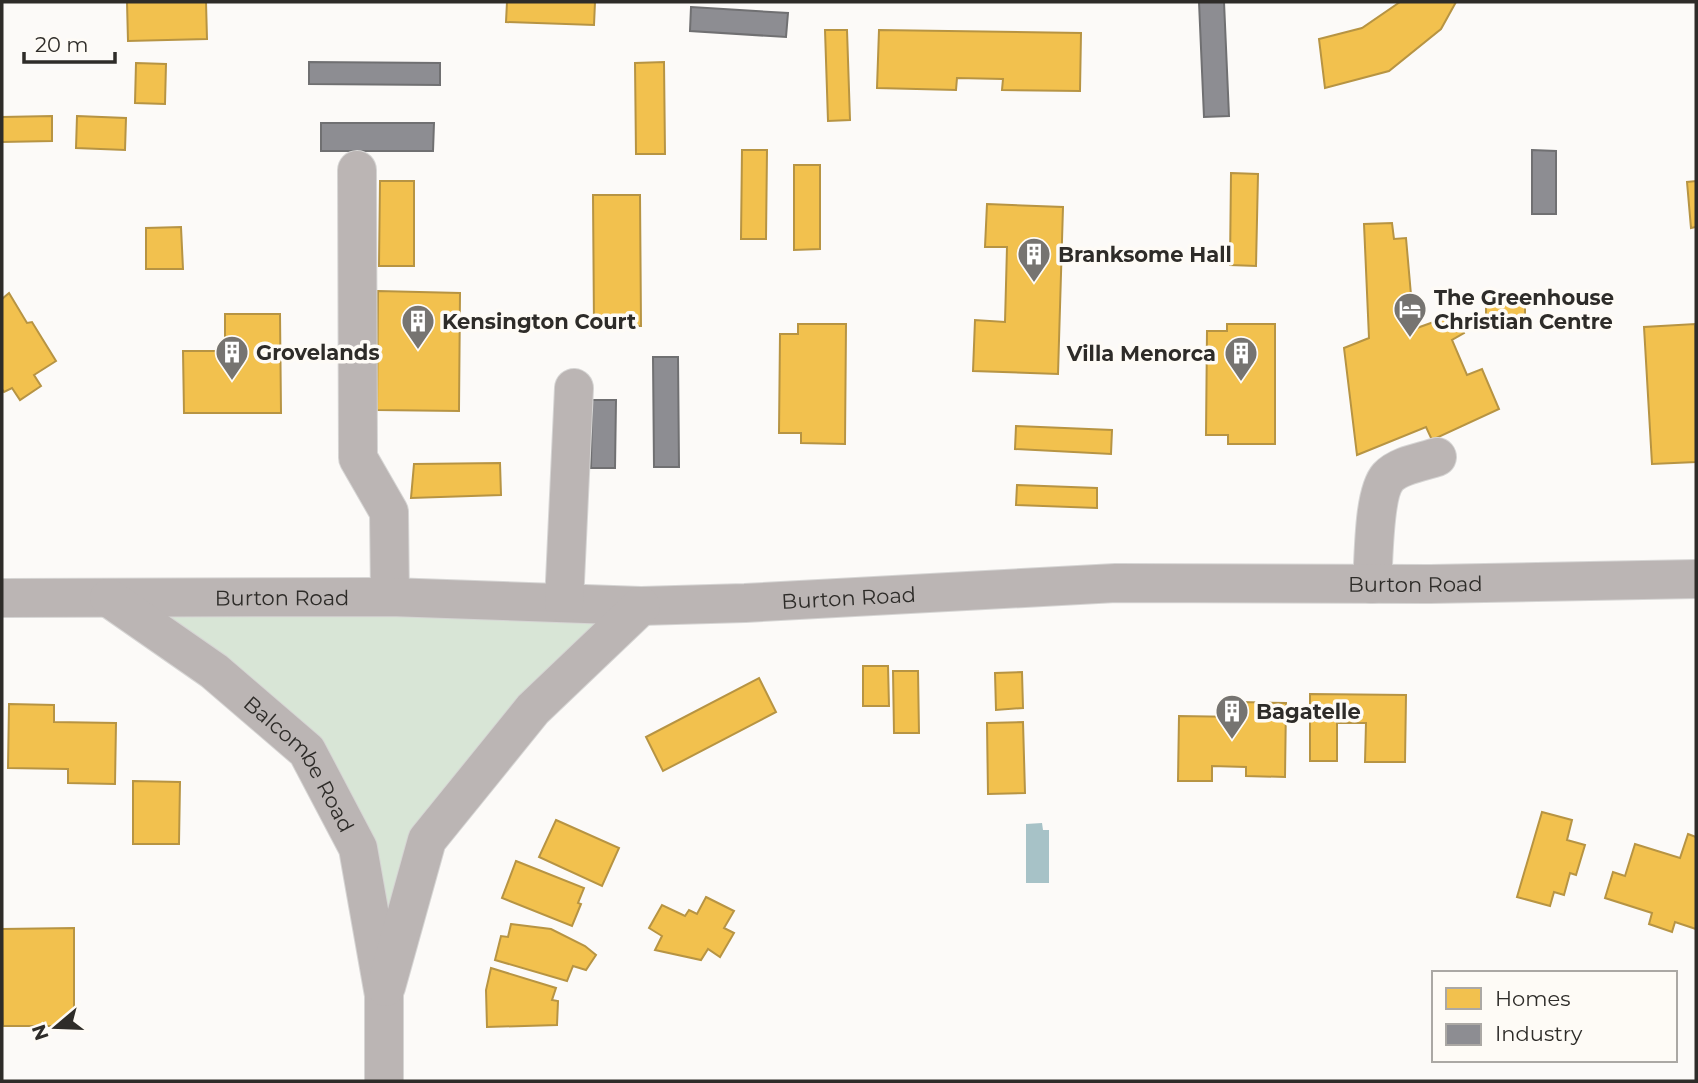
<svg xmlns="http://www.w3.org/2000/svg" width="1698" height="1083" font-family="Montserrat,sans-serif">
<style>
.forest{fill:#d8e5d6}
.water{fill:#a7c2c7}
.homes{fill:#f2c14e;stroke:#b79443;stroke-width:2}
.industry{fill:#8d8d92;stroke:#707072;stroke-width:2}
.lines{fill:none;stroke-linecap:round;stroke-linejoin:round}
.minor-casing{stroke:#d6d5d4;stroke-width:40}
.minor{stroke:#bbb5b4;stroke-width:38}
.labels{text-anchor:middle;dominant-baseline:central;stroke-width:7;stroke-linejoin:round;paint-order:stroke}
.poi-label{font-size:21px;font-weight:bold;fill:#2e2c29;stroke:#fefbf6;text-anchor:start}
.street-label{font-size:21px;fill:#2e2c29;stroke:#fefbf6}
</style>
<rect width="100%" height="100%" fill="#fcfaf8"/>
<path class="forest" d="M109,598L641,606L427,840L382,986L307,751Z"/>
<path class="water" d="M1042,823L1043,830H1049V883H1026V824Z"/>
<g class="homes">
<path d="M127,2H206L207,39L128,41Z"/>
<path d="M507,2H595L594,25L506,22Z"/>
<path d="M1400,2H1456L1441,29L1389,71L1325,88L1319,39L1362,28Z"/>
<path d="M825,30H847L850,120L828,121Z"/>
<path d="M879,30L1081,33L1080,91L1002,90L1003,79L957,78L956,90L877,88Z"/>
<path d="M664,62L665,154H636L635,63Z"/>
<path d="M136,63L166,64L165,104L135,103Z"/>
<path d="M52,116V141L2,142V117Z"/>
<path d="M77,116L126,118L125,150L76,148Z"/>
<path d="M742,150H767L766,239H741Z"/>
<path d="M794,165H820V249L794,250Z"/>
<path d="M1231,173L1258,174L1256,266L1230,265Z"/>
<path d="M380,181H414V266H379Z"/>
<path d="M1696,181V227L1691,228L1687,182Z"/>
<path d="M593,195H640L641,326H594Z"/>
<path d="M987,204L1063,207L1058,374L973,371L975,320L1005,322L1007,247H985Z"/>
<path d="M1392,223L1394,239L1406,238L1414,329L1456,314L1464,333L1452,340L1467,375L1482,369L1499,409L1432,440L1426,427L1357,455L1344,348L1369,338L1364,224Z"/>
<path d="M181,227L183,269H146V228Z"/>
<path d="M378,291L460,293L459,411L377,410Z"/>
<path d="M9,293L27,323L32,322L56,361L34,375L41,386L20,400L12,388L4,392L2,389V299Z"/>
<path d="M1486,295L1525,296V324L1486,323Z"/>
<path d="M225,314H280L281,413H184L183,351H225Z"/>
<path d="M798,324H846L845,444L801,443V433H779L780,334H798Z"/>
<path d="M1227,324H1275V444H1228V435H1206L1207,331H1227Z"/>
<path d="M1695,324L1696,462L1652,464L1644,327Z"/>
<path d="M1016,426L1112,430L1111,454L1015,449Z"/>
<path d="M500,463L501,495L411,498L414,464Z"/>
<path d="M1017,485L1097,488V508L1016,505Z"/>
<path d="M863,666H888L889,706H863Z"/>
<path d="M893,671H918L919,733H894Z"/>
<path d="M1022,672L1023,708L996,710L995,673Z"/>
<path d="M759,678L776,712L663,771L646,737Z"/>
<path d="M1310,694L1406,695L1405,762H1365L1366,723H1337V761H1310Z"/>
<path d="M1241,702L1286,703L1285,777L1246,776V767L1212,766V781H1178L1179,716L1241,717Z"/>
<path d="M9,704L54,705V722L116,723L115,784L68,783V769L8,768Z"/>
<path d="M1023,722L1025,793L988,794L987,723Z"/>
<path d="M133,781L180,782L179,844H133Z"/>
<path d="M1542,812L1572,820L1567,840L1585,845L1576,875L1570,873L1564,895L1554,892L1550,906L1517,897Z"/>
<path d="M556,820L619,848L602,886L539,857Z"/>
<path d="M1688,834L1696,837V929L1675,922L1672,932L1649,924L1652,913L1605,898L1613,872L1625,876L1635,844L1680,858Z"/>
<path d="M516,861L584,888L578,903L581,904L572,926L502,898Z"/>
<path d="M706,897L734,911L724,928L734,933L720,957L708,949L701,960L655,950L662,936L649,928L662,905L685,916L689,910L697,914Z"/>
<path d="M511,924L551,929L585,946L596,955L586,970L573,966L567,981L495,960L501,936L508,937Z"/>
<path d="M74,928V1026H3L2,929Z"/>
<path d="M491,968L556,988L552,1000L558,1001L557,1025L487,1027L486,990Z"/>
</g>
<g class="industry">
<path d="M1199,2H1224L1229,116L1204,117Z"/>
<path d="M691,7L788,13L786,37L690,31Z"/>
<path d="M309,62L440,63V85L309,84Z"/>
<path d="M321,123H434L433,151H321Z"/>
<path d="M1532,150L1556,151V214H1532Z"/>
<path d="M653,357H678L679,467H654Z"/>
<path d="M592,400H616L615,468H591Z"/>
</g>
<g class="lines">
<defs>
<g id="minor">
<path d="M357,170L358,458L389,512L390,597"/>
<path d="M1372,584C1374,560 1373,494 1388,477C1399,465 1422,462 1437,457"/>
<path id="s1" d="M2,598L390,597L641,606L745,603L1116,583L1430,584L1696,579"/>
<path id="s2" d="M109,598L214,671L307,751L358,848L384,995V1081"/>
<path d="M564,603L574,388"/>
<path d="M386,987L427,840L533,709L641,606"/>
</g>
</defs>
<use href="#minor" class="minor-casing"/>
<use href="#minor" class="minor"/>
</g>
<defs>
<symbol id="building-pin" viewBox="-11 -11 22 30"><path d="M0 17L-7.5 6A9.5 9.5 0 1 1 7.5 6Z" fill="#767471" stroke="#fefbf6"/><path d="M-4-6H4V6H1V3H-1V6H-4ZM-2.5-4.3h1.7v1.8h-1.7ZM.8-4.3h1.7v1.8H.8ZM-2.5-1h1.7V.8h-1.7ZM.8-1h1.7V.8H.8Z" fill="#fff"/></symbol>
<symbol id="hotel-pin" viewBox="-11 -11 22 30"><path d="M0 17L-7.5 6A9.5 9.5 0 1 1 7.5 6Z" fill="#767471" stroke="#fefbf6"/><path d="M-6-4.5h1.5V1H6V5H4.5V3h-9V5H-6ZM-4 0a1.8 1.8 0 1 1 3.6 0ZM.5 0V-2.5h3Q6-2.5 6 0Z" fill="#fff"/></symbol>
</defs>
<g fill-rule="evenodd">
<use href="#building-pin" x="1015" y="235" width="38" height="52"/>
<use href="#hotel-pin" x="1391" y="290" width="38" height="52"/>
<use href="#building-pin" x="399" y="302" width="38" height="52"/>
<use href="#building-pin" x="213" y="333" width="38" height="52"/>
<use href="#building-pin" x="1222" y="334" width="38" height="52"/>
<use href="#building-pin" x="1213" y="692" width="38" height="52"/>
</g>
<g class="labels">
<g class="poi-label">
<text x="1058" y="254">Branksome Hall</text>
<text x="1434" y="297">The Greenhouse<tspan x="1434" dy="24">Christian Centre</tspan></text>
<text x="442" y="321">Kensington Court</text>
<text x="256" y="352">Grovelands</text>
<text x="1216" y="353" text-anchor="end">Villa Menorca</text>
<text x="1256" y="711">Bagatelle</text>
</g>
<g class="street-label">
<text stroke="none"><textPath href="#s1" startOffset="1414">Burton Road</textPath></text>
<text stroke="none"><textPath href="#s1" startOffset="280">Burton Road</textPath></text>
<text stroke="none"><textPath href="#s1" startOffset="847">Burton Road</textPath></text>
<text stroke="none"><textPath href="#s2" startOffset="256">Balcombe Road</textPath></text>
</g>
</g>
<rect width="1698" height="1083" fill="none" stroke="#2e2c29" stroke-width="7"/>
<rect x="1432" y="971" width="245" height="91" fill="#fefbf6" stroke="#aba8a4" stroke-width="2"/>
<rect x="1446" y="988" width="35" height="21" fill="#f2c14e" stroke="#aba8a4" stroke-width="2"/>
<text x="1495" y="1006" font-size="21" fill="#2e2c29">Homes</text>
<rect x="1446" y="1024" width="35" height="21" fill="#8d8d92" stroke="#aba8a4" stroke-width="2"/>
<text x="1495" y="1041" font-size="21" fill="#2e2c29">Industry</text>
<g transform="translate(56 1027) rotate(251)" stroke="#fefbf6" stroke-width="5" paint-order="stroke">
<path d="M0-5L12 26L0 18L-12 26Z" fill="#2e2c29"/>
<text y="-10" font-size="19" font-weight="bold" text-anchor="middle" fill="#2e2c29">N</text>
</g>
<path d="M24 52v10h91v-10" fill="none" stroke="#2e2c29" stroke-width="3.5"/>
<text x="35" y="52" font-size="21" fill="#2e2c29" stroke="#fefbf6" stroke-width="5" paint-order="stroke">20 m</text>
</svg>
